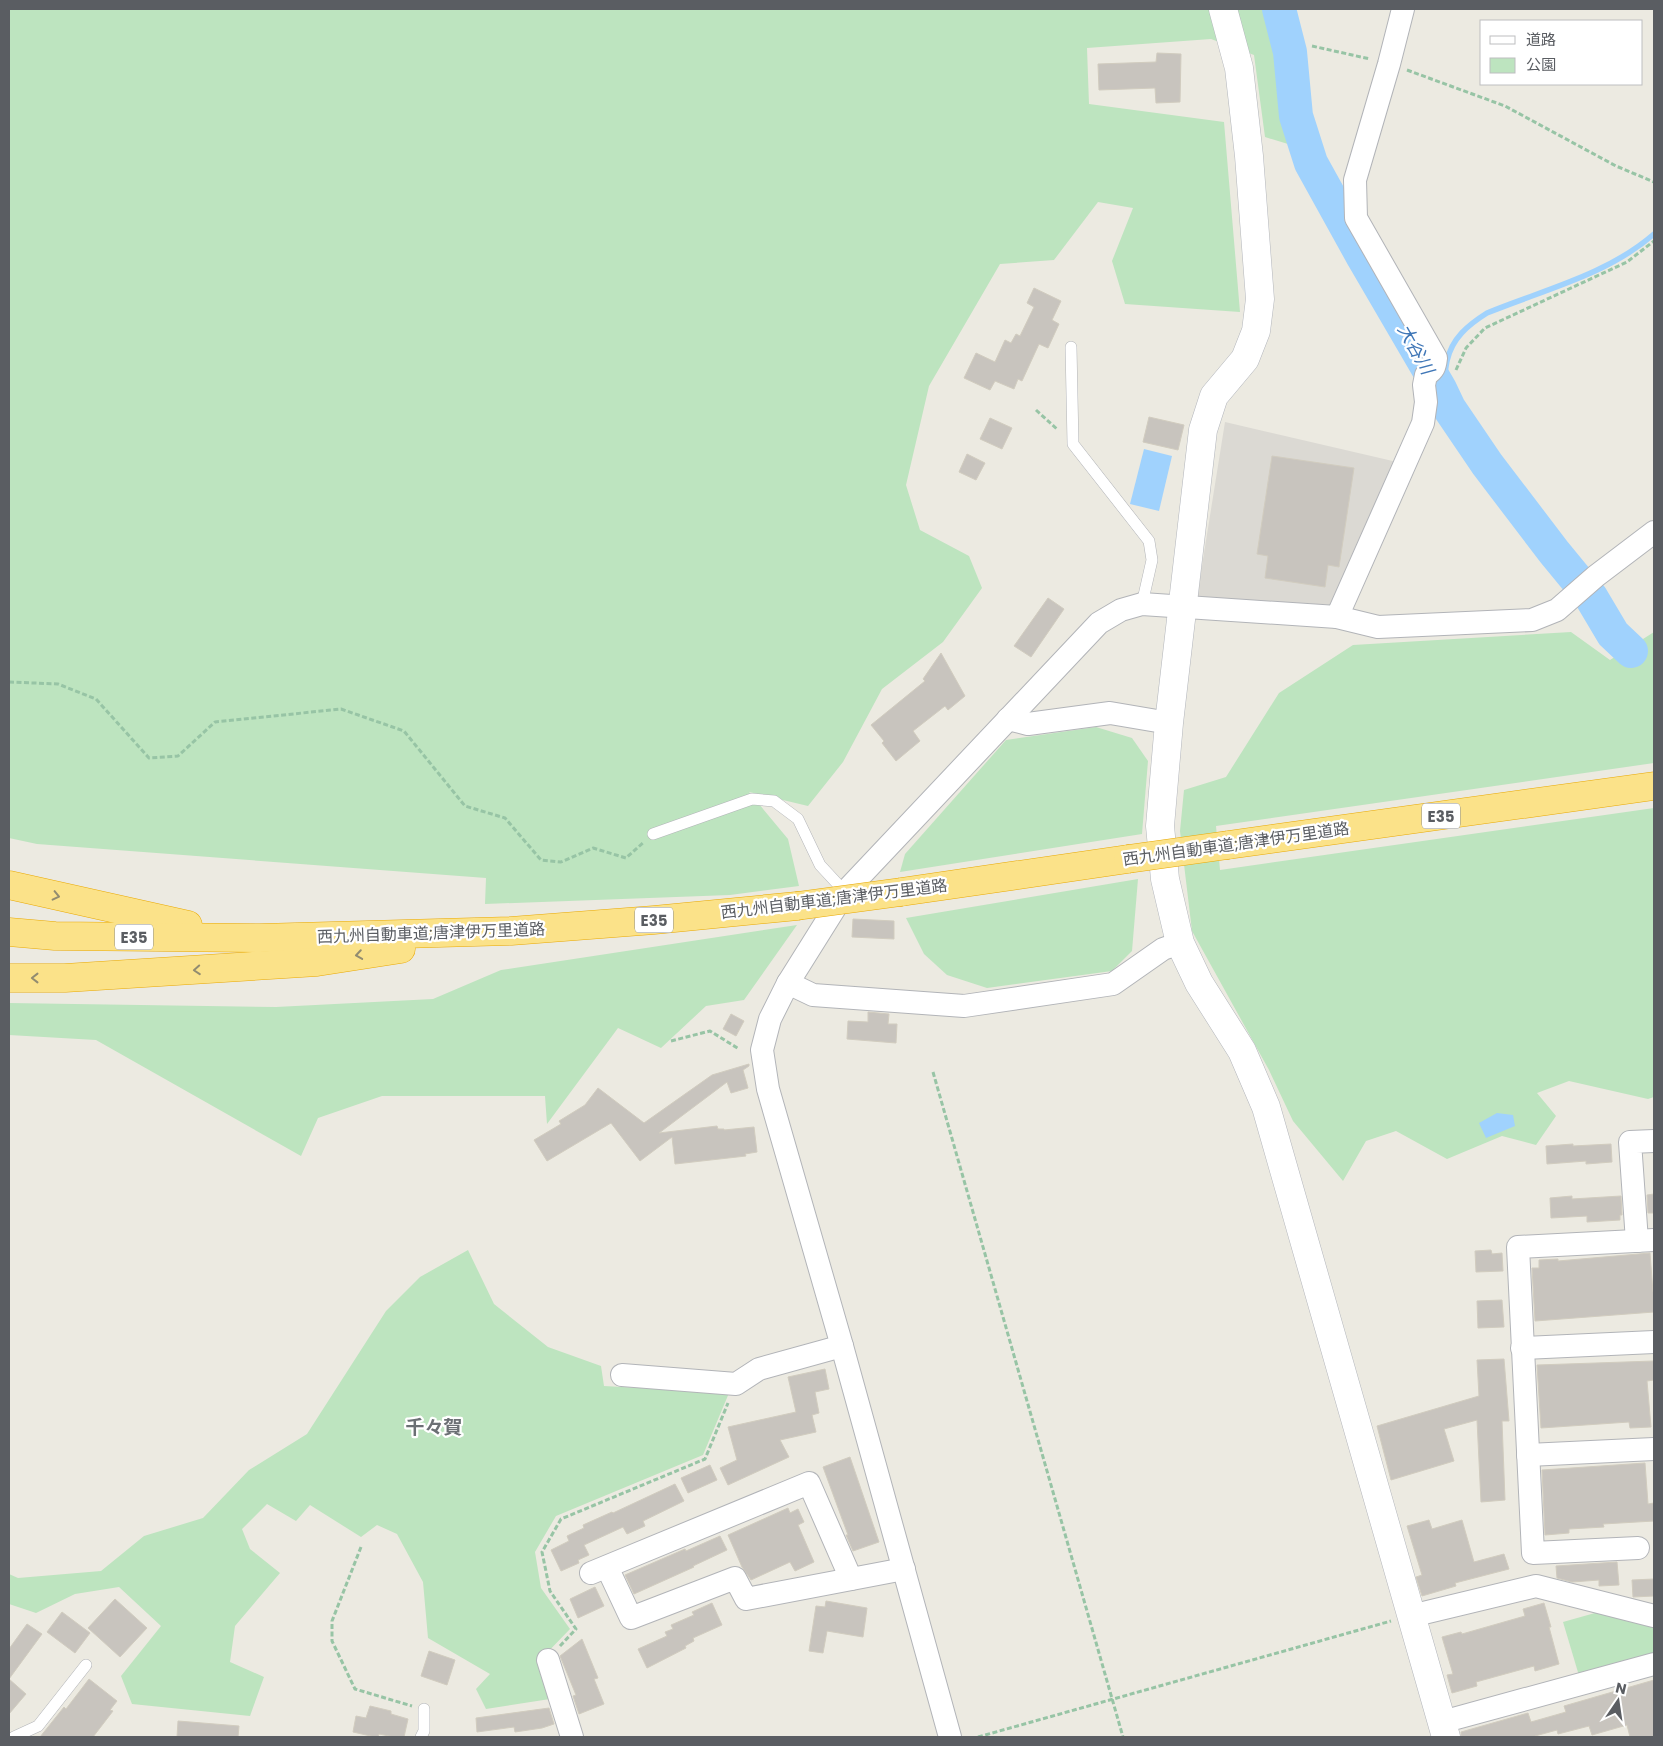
<svg xmlns="http://www.w3.org/2000/svg" width="1663" height="1746" font-family="Poppins,'Noto Sans JP',sans-serif">
<style>
.industrial{fill:#dbd9d3}
.green{fill:#bde4bf}
.water{fill:#a0d2fd}
.lines{fill:none;stroke-linecap:round;stroke-linejoin:round}
.stream{stroke:#a0d2fd;stroke-width:5.5}
.river{stroke:#a0d2fd;stroke-width:34}
.building{fill:#c8c4be;stroke:#d1ccbf}
.lane-casing{stroke:#b2b4b8;stroke-width:12}
.street-casing{stroke:#b2b4b8;stroke-width:24}
.secondary-casing{stroke:#b3b6bc;stroke-width:29}
.highway-casing{stroke:#e9a904;stroke-width:29}
.path{stroke:#97c4a5;stroke-width:3;stroke-dasharray:5 2.5;stroke-linecap:butt}
.lane{stroke:#fff;stroke-width:11}
.street{stroke:#fff;stroke-width:22}
.secondary{stroke:#fff;stroke-width:28}
.highway{stroke:#fbe289;stroke-width:28}
.highway-bridge-casing{stroke:#e9a904;stroke-width:29;stroke-linecap:butt}
.highway-bridge{stroke:#fbe289;stroke-width:28}
.oneway{stroke:#928c70}
.labels{text-anchor:middle;dominant-baseline:central;stroke-width:4.5;stroke-linejoin:round;paint-order:stroke}
.shield{fill:#fff;stroke:#8c8e91;stroke-width:1}
.shield-label{font-size:15px;font-weight:bold;fill:#5a5d62}
.street-label{font-size:16px;fill:#5a5d62;stroke:#fff}
.water-label{font-size:18px;font-style:italic;fill:#4077b7;stroke:#fff}
.quarter-label{font-size:19px;font-weight:bold;fill:#6b6f74;stroke:#fff}
</style>
<rect width="100%" height="100%" fill="#eceae1"/>
<path class="industrial" d="M1225,422L1397,462L1333,605L1197,597Z"/>
<g class="green">
<path d="M9,9H1272L1282,60L1288,144L1265,137L1254,55L1211,39L1087,48L1089,104L1224,122L1240,312L1125,304L1112,261L1133,208L1098,202L1054,260L1000,264L929,386L906,485L920,530L969,556L982,588L943,642L882,689L843,762L808,806L749,792L788,839L799,886L730,895L485,904L486,878L37,844L9,838Z"/>
<path d="M1571,632L1610,660L1654,632V763L1216,826L1220,870L1654,808V1097L1648,1099L1569,1081L1537,1093L1556,1116L1536,1145L1502,1136L1447,1159L1396,1131L1366,1141L1343,1181L1293,1121L1269,1070L1192,931L1180,831L1184,790L1226,777L1279,693L1353,645Z"/>
<path d="M1096,727L1132,738L1148,761L1142,834L900,872L905,854L1006,740Z"/>
<path d="M1138,879L1132,951L1112,971L987,988L947,975L924,954L906,918Z"/>
<path d="M797,925L744,1000L706,1006L661,1048L618,1028L547,1124L545,1096H382L318,1118L301,1156L96,1040L9,1035V1003L276,1007L433,999L501,970Z"/>
<path d="M468,1250L494,1304L548,1347L601,1366L604,1386L729,1393L703,1455L556,1516L535,1552L541,1588L570,1629L542,1658L550,1699L486,1709L476,1689L490,1674L428,1638L423,1582L397,1534L377,1525L361,1537L310,1505L296,1521L267,1504L242,1529L250,1549L280,1573L235,1626L230,1662L264,1677L250,1716L132,1704L121,1676L161,1626L119,1587L75,1594L36,1613L9,1604V1574L18,1578L101,1571L144,1536L203,1518L249,1470L307,1434L386,1311L420,1277Z"/>
<path d="M1602,1611L1654,1626V1658L1580,1679L1563,1622Z"/>
</g>
<g class="water">
<path d="M1144,449L1172,456L1159,511L1130,504Z"/>
<path d="M1497,1113L1513,1115L1515,1126L1486,1138L1479,1123Z"/>
</g>
<g class="lines">
<path class="stream" d="M1440,389C1445,379 1445,371 1447,361C1452,338 1468,325 1487,313C1543,290 1607,275 1654,234"/>
<path class="river" d="M1279,9L1290,52L1296,116L1311,163L1363,257L1440,389L1449,408L1487,464L1554,552L1591,597L1613,634L1631,651"/>
</g>
<g class="building">
<path d="M1157,53L1181,54L1180,102L1156,103L1155,88L1099,90L1098,64L1156,62Z"/>
<path d="M1034,288L1061,301L1052,320L1059,324L1048,348L1039,344L1022,381L1018,379L1014,389L995,381L990,390L964,378L976,353L995,362L1005,340L1011,343L1016,334L1020,336L1034,307L1027,303Z"/>
<path d="M1149,417L1184,425L1178,450L1143,442Z"/>
<path d="M990,418L1012,428L1002,449L980,439Z"/>
<path d="M967,454L985,463L976,480L959,472Z"/>
<path d="M1272,456L1354,468L1339,567L1328,565L1325,587L1265,578L1268,556L1257,554Z"/>
<path d="M1048,598L1064,609L1031,657L1014,646Z"/>
<path d="M941,653L965,696L948,710L945,706L913,731L920,741L896,761L882,743L884,741L871,725L925,681L923,679Z"/>
<path d="M853,919L894,921V939L852,937Z"/>
<path d="M868,1012L889,1014L888,1024H897L896,1043L847,1039L848,1021L868,1022Z"/>
<path d="M731,1014L744,1021L736,1036L723,1029Z"/>
<path d="M749,1064V1066L743,1070L748,1088L731,1093L727,1082L659,1133L717,1126L718,1129H724V1130L754,1127L757,1152L745,1154L746,1156L675,1164L672,1137L640,1161L611,1123L547,1161L534,1140L561,1124L559,1121L585,1105L598,1088L644,1123L712,1075Z"/>
<path d="M1573,1144V1146L1611,1144L1612,1162L1586,1164V1161L1547,1164L1546,1146Z"/>
<path d="M1654,1194V1213H1648L1647,1195Z"/>
<path d="M1572,1196V1199L1621,1196L1622,1215H1620V1220L1587,1222V1216L1551,1218L1550,1198Z"/>
<path d="M1491,1250L1492,1254L1502,1253L1503,1271L1476,1272L1475,1251Z"/>
<path d="M1650,1253L1653,1292H1654V1312L1535,1321L1532,1268H1539V1260L1558,1259V1261Z"/>
<path d="M1502,1300L1504,1327L1478,1328L1477,1301Z"/>
<path d="M1504,1359L1509,1421H1502L1505,1500L1481,1502L1477,1420L1444,1429L1454,1461L1391,1480L1377,1426L1479,1396L1477,1360Z"/>
<path d="M1654,1361V1380L1647,1381L1651,1427L1630,1428L1629,1422L1541,1428L1537,1365Z"/>
<path d="M825,1369L829,1389L815,1392L819,1413L812,1415L816,1432L780,1440L789,1457L728,1485L720,1468L737,1460L728,1427L796,1412L788,1377Z"/>
<path d="M850,1457L879,1542L853,1551L846,1535H848L823,1467Z"/>
<path d="M1645,1463L1648,1504L1654,1503V1521L1603,1524L1604,1527L1569,1529V1533L1545,1535L1542,1470Z"/>
<path d="M710,1465L717,1480L688,1493L681,1478Z"/>
<path d="M675,1484L684,1501L643,1521L645,1526L627,1534L623,1527L584,1545L589,1555L578,1560L579,1563L561,1571L551,1550L569,1541L567,1536L584,1528L583,1525L612,1512L613,1513Z"/>
<path d="M788,1508L790,1513L798,1509L804,1522L798,1525L814,1562L795,1571L790,1562L751,1580L742,1567L728,1535Z"/>
<path d="M1429,1520L1432,1529L1462,1520L1474,1562L1504,1554L1509,1569L1455,1583L1456,1586L1422,1596L1416,1577L1422,1575L1407,1526Z"/>
<path d="M720,1536L727,1550L693,1566L694,1567L634,1594L625,1575L685,1549L686,1551Z"/>
<path d="M1617,1562L1619,1585L1599,1586V1580L1572,1582L1557,1578L1556,1566Z"/>
<path d="M1654,1579V1596L1633,1597L1632,1580Z"/>
<path d="M595,1587L604,1606L578,1618L570,1599Z"/>
<path d="M115,1599L147,1628L120,1657L88,1628Z"/>
<path d="M826,1601L867,1608L863,1637L827,1631L823,1653L809,1651L816,1606L825,1607Z"/>
<path d="M712,1603L722,1625L693,1638L694,1641L685,1646L686,1648L647,1668L638,1649L667,1636L665,1632L673,1629L671,1625L694,1615L692,1612Z"/>
<path d="M1544,1603L1551,1627H1549L1559,1664L1535,1671L1534,1666L1476,1682L1477,1686L1452,1693L1447,1675L1453,1674L1442,1637L1461,1632L1462,1634L1525,1616L1523,1609Z"/>
<path d="M62,1612L90,1633L75,1653L47,1632Z"/>
<path d="M27,1624L42,1634L9,1679L26,1694L9,1714V1649Z"/>
<path d="M582,1639L598,1678L594,1679L604,1704L579,1714L573,1696L576,1695L560,1656Z"/>
<path d="M429,1651L455,1660L447,1685L421,1676Z"/>
<path d="M89,1679L117,1701L110,1710L113,1711L93,1737H40L64,1707L66,1709Z"/>
<path d="M1654,1680V1737H1630L1627,1725L1592,1735L1589,1726L1558,1734L1557,1730L1535,1736V1737H1461V1732L1528,1713L1531,1722L1566,1712L1564,1706Z"/>
<path d="M370,1706L391,1711V1714L408,1719L404,1737H394L379,1734L378,1737H375L353,1732L356,1716L366,1718Z"/>
<path d="M549,1708L554,1724L542,1728L515,1732L514,1727L477,1732L476,1718Z"/>
<path d="M178,1721L239,1726L238,1737H177Z"/>
</g>
<g class="lines">
<defs>
<g id="lane">
<path d="M1071,347L1073,444L1149,541L1152,560L1142,604"/>
<path d="M653,834L752,799L774,801L798,819L820,865L845,892"/>
<path d="M14,1737L38,1726L86,1665"/>
<path d="M421,1737L424,1731V1709"/>
</g>
<g id="street">
<path d="M1337,617L1423,423L1426,402L1424,385L1426,375C1434,370 1435,367 1436,358L1356,218L1355,180L1389,64L1403,9"/>
<path d="M1008,719L1028,724L1110,713L1169,723"/>
<path d="M788,983L813,995L964,1006L1113,984L1163,949L1180,943"/>
<path d="M1637,1241L1630,1142L1654,1141"/>
<path d="M1522,1348L1654,1342"/>
<path d="M622,1375L736,1384L759,1369L842,1346"/>
<path d="M1528,1455L1654,1449"/>
<path d="M1638,1548L1533,1553L1518,1247L1654,1240"/>
<path d="M607,1567L631,1618L735,1578L746,1599L904,1569"/>
<path d="M591,1573L809,1483L851,1579"/>
<path d="M1411,1616L1536,1586L1654,1616"/>
<path d="M548,1660L572,1737"/>
<path d="M1442,1722L1654,1664"/>
<path d="M950,1737L842,1346L768,1089L762,1050L770,1019L788,983L845,892L1099,623L1121,610L1142,604L1337,617L1378,627L1532,620L1557,610L1596,576L1654,532"/>
</g>
<path id="secondary" d="M1223,9L1239,68L1249,156L1260,299L1256,331L1245,359L1214,396L1203,430L1169,723L1160,826L1165,879L1180,943L1199,983L1242,1051L1266,1107L1446,1737"/>
<g id="highway">
<path d="M1228,845L1654,786"/>
<path d="M9,885L188,925"/>
<path d="M901,892L1128,859"/>
<path d="M9,932L55,936L260,938L511,931L654,920L797,906"/>
<path d="M9,978H65L317,962L401,949"/>
</g>
</defs>
<use href="#lane" class="lane-casing"/>
<use href="#street" class="street-casing"/>
<use href="#secondary" class="secondary-casing"/>
<use href="#highway" class="highway-casing"/>
<g class="path">
<path d="M1312,46L1370,59"/>
<path d="M1407,70L1505,106L1616,166L1654,182"/>
<path d="M1456,370L1466,348L1485,328L1627,262L1654,241"/>
<path d="M1036,410L1058,430"/>
<path d="M9,682L58,684L96,699L149,758L178,756L215,722L341,709L404,731L465,806L505,818L541,860L561,862L593,848L626,858L644,842"/>
<path d="M671,1041L710,1031L739,1049"/>
<path d="M933,1072L1123,1737"/>
<path d="M361,1547L332,1621V1641L355,1689L412,1706"/>
<path d="M560,1646L576,1629L550,1591L542,1552L561,1519L705,1459L728,1403"/>
<path d="M978,1737L1391,1621"/>
</g>
<use href="#lane" class="lane"/>
<use href="#street" class="street"/>
<use href="#secondary" class="secondary"/>
<use href="#highway" class="highway"/>
<defs>
<g id="highway-bridge">
<path d="M1128,859L1228,845"/>
<path d="M797,906L901,892"/>
</g>
</defs>
<use href="#highway-bridge" class="highway-bridge-casing"/>
<use href="#highway-bridge" class="highway-bridge"/>
</g>
<defs><path id="oneway-chevron" d="M-2-3.5L2.5 0L-2 3.5" fill="none" stroke-width="1.6" stroke-linecap="round" stroke-linejoin="round" transform="scale(1.25)"/></defs>
<g class="oneway">
<use href="#oneway-chevron" transform="translate(56 896) rotate(13)"/>
<use href="#oneway-chevron" transform="translate(359 955) rotate(171)"/>
<use href="#oneway-chevron" transform="translate(197 970) rotate(176)"/>
<use href="#oneway-chevron" transform="translate(35 978) rotate(180)"/>
</g>
<g class="labels">
<g class="shield">
<rect x="1422" y="803.5" width="38" height="25" rx="4"/>
<rect x="635" y="907.5" width="38" height="25" rx="4"/>
<rect x="115" y="924.5" width="38" height="25" rx="4"/>
</g>
<g class="shield-label">
<text x="1441" y="816">E35</text>
<text x="654" y="920">E35</text>
<text x="134" y="937">E35</text>
</g>
<g class="street-label">
<text transform="translate(1236 844) rotate(-8)">西九州自動車道;唐津伊万里道路</text>
<text transform="translate(834 899) rotate(-7)">西九州自動車道;唐津伊万里道路</text>
<text transform="translate(431 933) rotate(-2)">西九州自動車道;唐津伊万里道路</text>
</g>
<g class="water-label">
<text transform="translate(1416 349) rotate(61)">大谷川</text>
</g>
<g class="quarter-label">
<text x="434" y="1427">千々賀</text>
</g>
</g>
<rect width="1663" height="1746" fill="none" stroke="#5a5d62" stroke-width="20"/>
<rect x="1480" y="20" width="162" height="65" fill="#ffffff" stroke="#bdbec0"/>
<rect x="1490" y="36" width="25" height="8" fill="#ffffff" stroke="#bdbec0"/>
<text x="1526" y="45" font-size="15" fill="#5a5d62">道路</text>
<rect x="1490" y="58" width="25" height="15" fill="#bde4bf" stroke="#bdbec0"/>
<text x="1526" y="70" font-size="15" fill="#5a5d62">公園</text>
<g transform="translate(1618 1701) rotate(13)" stroke="#ffffff" stroke-width="4" paint-order="stroke">
<path d="M0-4L9 19L0 12L-9 19Z" fill="#5a5d62"/>
<text y="-8" font-size="14" font-weight="bold" text-anchor="middle" fill="#5a5d62">N</text>
</g>
</svg>
